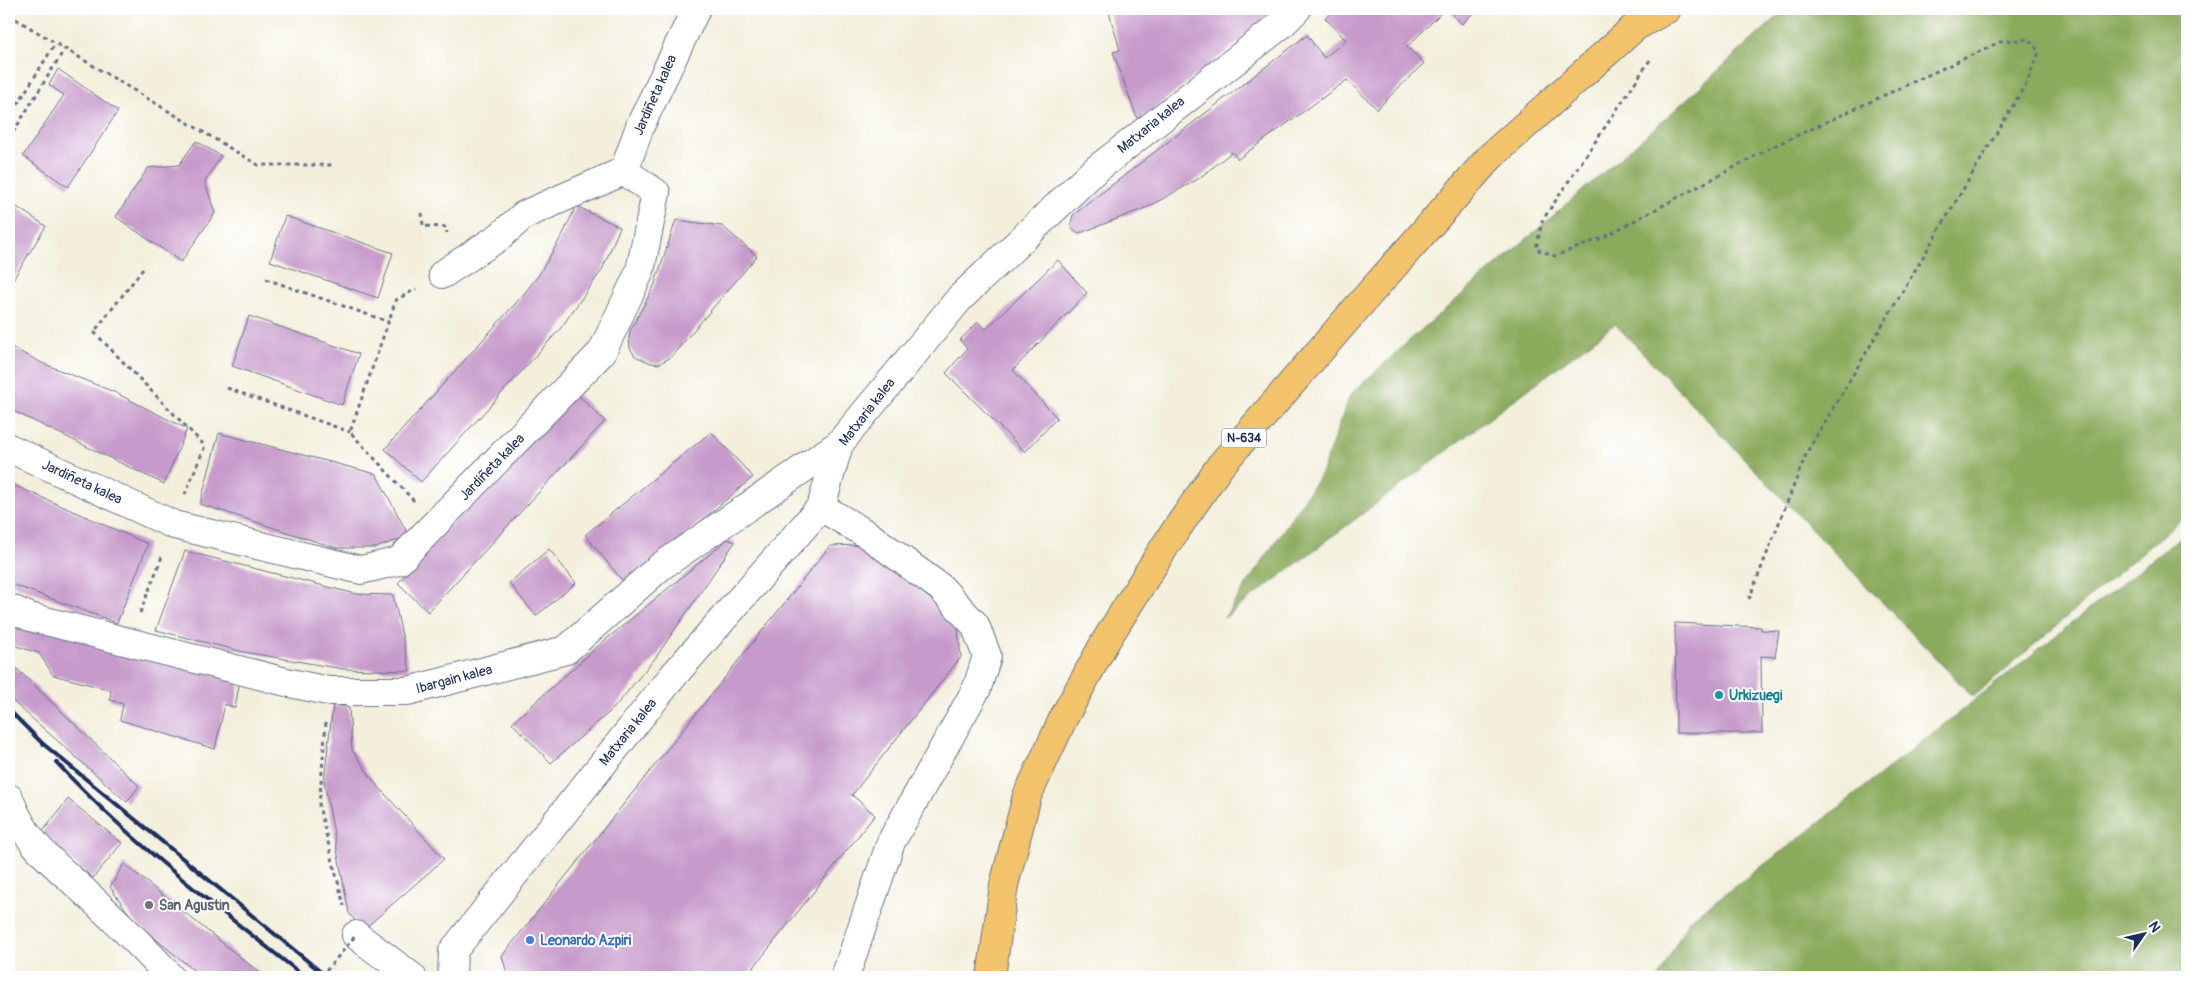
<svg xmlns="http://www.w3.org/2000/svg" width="2196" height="986" font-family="Pangolin,sans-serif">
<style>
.forest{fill:#8aaa5c;stroke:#526c5d}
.building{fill:#c69aca}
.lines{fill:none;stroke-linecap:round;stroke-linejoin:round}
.pedestrian-casing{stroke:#67728a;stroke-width:30}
.minor-casing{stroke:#67728a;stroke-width:30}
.tertiary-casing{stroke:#67728a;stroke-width:30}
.trunk-casing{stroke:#67728a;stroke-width:30}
.path{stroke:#67728a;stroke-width:3;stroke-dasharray:4 4;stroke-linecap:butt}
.pedestrian{stroke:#fff;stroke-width:28}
.minor{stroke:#fff;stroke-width:28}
.tertiary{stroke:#fff;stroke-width:28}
.trunk{stroke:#f2c36a;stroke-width:28}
.rail{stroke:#1b2f5e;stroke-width:4}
.path-bridge{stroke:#67728a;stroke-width:3;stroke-dasharray:4 4;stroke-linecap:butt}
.culture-dot{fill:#0f9aa8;stroke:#fff;stroke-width:2}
.worship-dot{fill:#6b7280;stroke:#fff;stroke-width:2}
.shop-dot{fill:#3f7fe0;stroke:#fff;stroke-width:2}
.labels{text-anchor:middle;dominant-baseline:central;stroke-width:4;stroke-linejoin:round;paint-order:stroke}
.shield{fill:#fff;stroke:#5f6d8e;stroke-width:1}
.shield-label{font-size:12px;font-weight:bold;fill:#1b2f5e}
.street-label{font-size:14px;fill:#1b2f5e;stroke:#fff}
.culture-label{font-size:14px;font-weight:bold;fill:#0d838f;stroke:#fff;text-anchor:start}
.worship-label{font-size:14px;font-weight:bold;fill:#5b616d;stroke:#fff;text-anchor:start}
.shop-label{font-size:14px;font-weight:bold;fill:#366cbe;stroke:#fff;text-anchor:start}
</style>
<rect width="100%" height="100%" fill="#fff"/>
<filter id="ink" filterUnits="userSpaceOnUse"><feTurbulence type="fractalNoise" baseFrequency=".02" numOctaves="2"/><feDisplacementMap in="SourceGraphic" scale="10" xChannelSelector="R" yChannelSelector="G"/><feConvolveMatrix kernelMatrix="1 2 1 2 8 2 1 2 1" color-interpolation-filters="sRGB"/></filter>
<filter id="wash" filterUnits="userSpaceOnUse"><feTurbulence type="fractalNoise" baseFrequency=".0096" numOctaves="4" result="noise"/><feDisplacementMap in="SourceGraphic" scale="20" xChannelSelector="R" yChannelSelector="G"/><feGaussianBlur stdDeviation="1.12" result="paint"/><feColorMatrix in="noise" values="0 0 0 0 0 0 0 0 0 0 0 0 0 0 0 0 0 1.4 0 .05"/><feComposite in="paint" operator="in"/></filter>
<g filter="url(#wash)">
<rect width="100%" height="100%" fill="#f3efdb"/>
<g class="forest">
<path d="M1786,9H2187V514L1973,697L1615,324L1224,618L1321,474L1350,395L1412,338L1657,126Z"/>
<path d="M2187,532V977H1659L1688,921L1804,835Z"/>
</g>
<g id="blocks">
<g class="building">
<path d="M1108,9H1280L1138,121L1113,52L1120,50Z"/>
<path d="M1335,9H1445L1407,47L1424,63L1377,109L1347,80L1238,159L1232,152L1198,179L1148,207L1083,232L1077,233L1070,227L1073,215L1307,35L1324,58L1346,40L1325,18Z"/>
<path d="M1447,9H1477L1462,24Z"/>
<path d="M58,69L118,111L68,187L23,156L64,95L49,85Z"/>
<path d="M196,141L221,156L205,182L215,213L181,262L116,217L148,168L179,165Z"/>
<path d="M9,202L46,226L9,286Z"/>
<path d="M576,206L620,227L602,270L560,329L421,482L385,449L523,295L538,276L563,234Z"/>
<path d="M285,216L393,253L378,298L270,261Z"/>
<path d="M676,220L722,226L757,256L671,357L659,364L651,363L635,356L630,348L629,338L630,331L654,286Z"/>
<path d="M1058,260L1087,293L1013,370L1057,418L1025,452L946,373L967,349L960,340L978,322L986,329Z"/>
<path d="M249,316L359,354L342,405L232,366Z"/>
<path d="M9,346L42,363L114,392L187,429L164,484L9,409Z"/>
<path d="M574,391L605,421L428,612L398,583Z"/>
<path d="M711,432L753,477L626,585L585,535Z"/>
<path d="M219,433L376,474L409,536L375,548H336L200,504Z"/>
<path d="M9,483L148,544L117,623L9,583Z"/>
<path d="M728,539L735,542L656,657L614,708L551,763L512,723L597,647Z"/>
<path d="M863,545L957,620L961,657L852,795L875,815L746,977H508L502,956L830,546Z"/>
<path d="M549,549L576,583L536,616L509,583Z"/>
<path d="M185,551L356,594L393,595L410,671L343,669L244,652L156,630Z"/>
<path d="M9,615L240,680L235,708L225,704L215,749L120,720L123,704L110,700L111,690L53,675L39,653L9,644Z"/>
<path d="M1675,623L1761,627V630L1779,631L1775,657L1761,656L1762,733H1676Z"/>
<path d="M9,661L139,786L127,802L9,698Z"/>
<path d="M333,704L349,708L352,750L375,783L444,859L363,930L349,913L324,781Z"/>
<path d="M68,799L122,843L93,878L40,835Z"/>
<path d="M124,864L265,977H202L135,922L110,887Z"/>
</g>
</g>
</g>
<g filter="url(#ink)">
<use href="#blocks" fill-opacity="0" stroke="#67728a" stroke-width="1"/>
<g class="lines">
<defs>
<path id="pedestrian" d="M356,935L412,977"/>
<g id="minor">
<path d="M9,448L174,525L361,570L399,561L602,352L640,271L656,193L624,171L524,215L499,237L443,274"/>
<path d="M821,507L868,535L941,588L975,625L987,656L977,688L891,842L845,977"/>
<path d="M9,608L30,617L290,683L328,691H408L566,650L660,567L839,444"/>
<path d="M9,798C26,845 52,861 87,894C115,920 145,948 170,977"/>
<path d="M452,977L453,951L673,676L821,507L839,444L960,298L1093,172L1282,24L1297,9"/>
</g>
<path id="tertiary" d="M624,171L640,126L696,9"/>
<path id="trunk" d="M991,977L1004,885L1027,796L1064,717L1105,642L1165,546L1220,466L1369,294L1490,157L1635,27L1667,9"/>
</defs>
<use href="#pedestrian" class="pedestrian-casing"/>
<use href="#minor" class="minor-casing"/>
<use href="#tertiary" class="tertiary-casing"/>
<use href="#trunk" class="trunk-casing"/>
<g class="path">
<path d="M9,15L258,165H332"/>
<path d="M1650,60L1542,221L1536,249L1555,256L1602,238L1774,146L2002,41L2029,39L2039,52L2027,82L1807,452L1749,599"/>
<path d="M9,118L55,44"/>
<path d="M9,139L64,50"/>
<path d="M422,213L423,226L446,227L447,233"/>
<path d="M143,269L94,332L205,446L185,494"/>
<path d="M266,279L389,322"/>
<path d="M227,388L350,432"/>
<path d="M414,501L350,432L396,300L416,289"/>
<path d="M140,613L163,554"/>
<path d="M326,723L319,806L344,906"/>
</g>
<use href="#pedestrian" class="pedestrian"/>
<use href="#minor" class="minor"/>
<use href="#tertiary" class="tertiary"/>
<use href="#trunk" class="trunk"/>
<g class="rail">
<path d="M9,710L42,743L327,977"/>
<path d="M56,762C131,843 219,909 305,977"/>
</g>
<path class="path-bridge" d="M321,977L356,935"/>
</g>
</g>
<circle class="culture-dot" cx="1719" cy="695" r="5"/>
<circle class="worship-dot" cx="149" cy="905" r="5"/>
<circle class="shop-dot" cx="530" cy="940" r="5"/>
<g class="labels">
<rect class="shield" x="1221.5" y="428.5" width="45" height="19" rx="4"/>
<g class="shield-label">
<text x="1244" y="438">N-634</text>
</g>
<g class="street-label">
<text transform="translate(655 95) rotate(-66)">Jardiñeta kalea</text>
<text transform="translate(1151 125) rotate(-39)">Matxaria kalea</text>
<text transform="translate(867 412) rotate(-52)">Matxaria kalea</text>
<text transform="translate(492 467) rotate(-46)">Jardiñeta kalea</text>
<text transform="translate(82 482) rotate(25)">Jardiñeta kalea</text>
<text transform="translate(454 679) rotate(-15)">Ibargain kalea</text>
<text transform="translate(628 732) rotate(-51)">Matxaria kalea</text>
</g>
<g class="culture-label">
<text x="1729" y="695">Urkizuegi</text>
</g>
<g class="worship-label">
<text x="159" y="905">San Agustin</text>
</g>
<g class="shop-label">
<text x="540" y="940">Leonardo Azpiri</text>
</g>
</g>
<rect width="2196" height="986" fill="none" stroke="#fff" stroke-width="30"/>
<g transform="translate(2144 934) rotate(56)" stroke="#ffffff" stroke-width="4" paint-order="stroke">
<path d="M0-4L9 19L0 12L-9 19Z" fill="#1b2f5e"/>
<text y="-8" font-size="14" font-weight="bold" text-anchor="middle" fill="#1b2f5e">N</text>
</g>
</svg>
